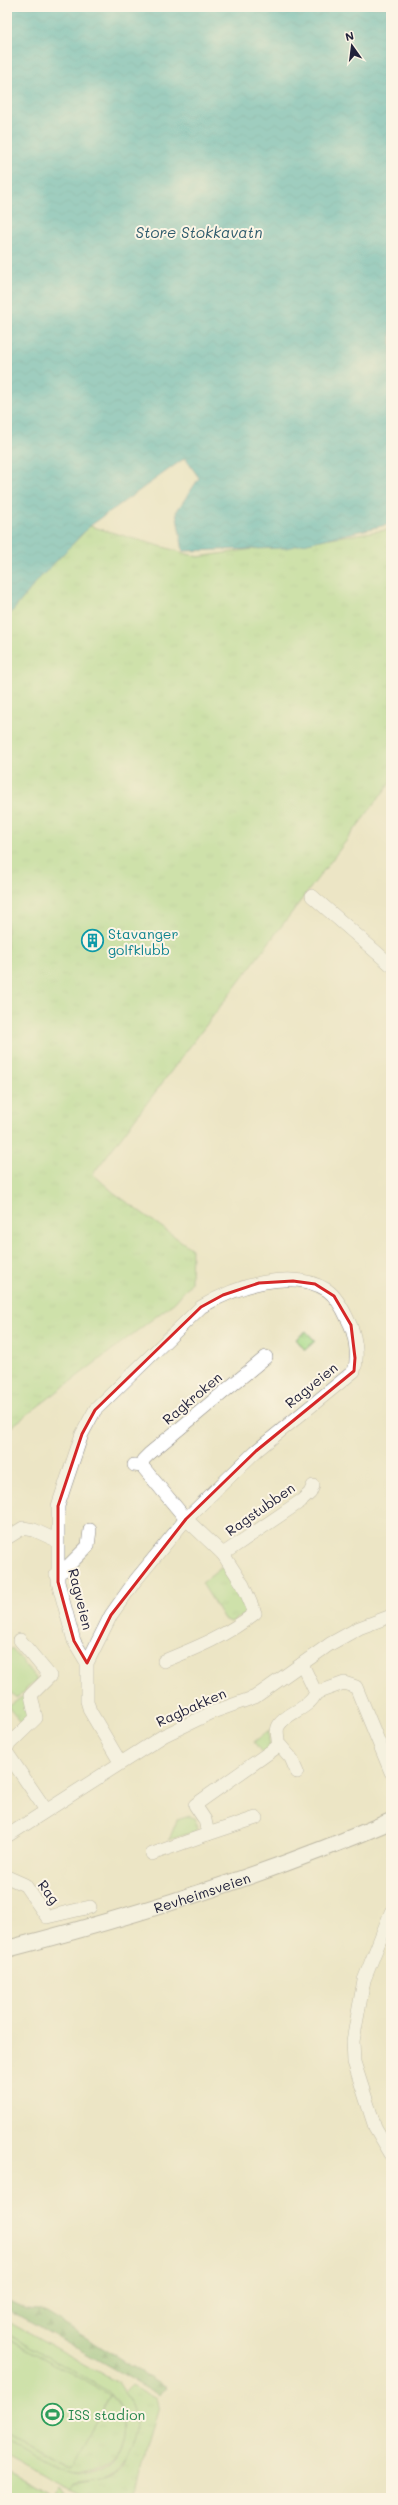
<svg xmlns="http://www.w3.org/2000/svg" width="398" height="2505" font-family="Mali,sans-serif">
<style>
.grass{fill:url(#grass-tufts);stroke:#667e63}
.forest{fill:url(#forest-firs);stroke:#546e59}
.pitch{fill:#a9db8b;stroke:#667e63}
.water{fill:url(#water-waves);stroke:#31697a}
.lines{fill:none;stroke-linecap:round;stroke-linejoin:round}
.minor-casing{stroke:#878480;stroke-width:14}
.major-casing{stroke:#878480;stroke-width:18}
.minor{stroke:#fff;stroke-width:13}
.major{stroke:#fff;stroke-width:16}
.marked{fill:none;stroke:#d62828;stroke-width:3;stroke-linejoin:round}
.labels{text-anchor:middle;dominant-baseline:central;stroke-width:4;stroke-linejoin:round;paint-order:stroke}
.culture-label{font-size:14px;fill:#0d838f;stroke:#fcf5e5;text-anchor:start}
.street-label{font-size:14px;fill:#22223b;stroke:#fcf5e5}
.leisure-label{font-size:14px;fill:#27864d;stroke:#fcf5e5;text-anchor:start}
.water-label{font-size:15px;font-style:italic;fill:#2e5b6d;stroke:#fcf5e5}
</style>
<defs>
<pattern id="grass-tufts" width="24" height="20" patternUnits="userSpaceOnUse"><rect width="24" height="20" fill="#a9db8b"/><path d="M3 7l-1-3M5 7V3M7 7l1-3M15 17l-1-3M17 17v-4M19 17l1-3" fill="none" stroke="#91bc79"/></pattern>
<pattern id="forest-firs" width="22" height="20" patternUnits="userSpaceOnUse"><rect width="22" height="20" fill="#86bb77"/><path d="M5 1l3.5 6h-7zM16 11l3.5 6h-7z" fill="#6d9863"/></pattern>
<pattern id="water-waves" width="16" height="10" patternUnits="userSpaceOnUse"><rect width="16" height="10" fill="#40b0b8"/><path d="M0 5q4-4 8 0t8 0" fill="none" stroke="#358f97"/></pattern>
</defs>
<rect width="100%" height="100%" fill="#fcf5e5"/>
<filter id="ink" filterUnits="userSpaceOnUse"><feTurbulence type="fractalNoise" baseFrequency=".025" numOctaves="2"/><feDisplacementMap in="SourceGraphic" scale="8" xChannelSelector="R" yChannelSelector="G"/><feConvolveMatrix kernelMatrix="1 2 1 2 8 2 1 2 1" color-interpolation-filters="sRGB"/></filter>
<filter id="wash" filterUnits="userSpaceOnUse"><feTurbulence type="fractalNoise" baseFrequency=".012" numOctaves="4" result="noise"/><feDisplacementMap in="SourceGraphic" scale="16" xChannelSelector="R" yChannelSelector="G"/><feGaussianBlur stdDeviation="0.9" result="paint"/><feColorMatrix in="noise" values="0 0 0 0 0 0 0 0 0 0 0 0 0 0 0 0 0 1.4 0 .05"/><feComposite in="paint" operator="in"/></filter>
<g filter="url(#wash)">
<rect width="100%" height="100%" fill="#ece5c5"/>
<g class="grass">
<path d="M90,526L198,557L386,530L391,532V782L93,1174L113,1192L192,1249L191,1283L175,1302L7,1430V618L38,580Z"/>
<path d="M306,1331L315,1341L305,1350L296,1339Z"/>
<path d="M226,1564L249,1612L231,1622L224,1619L202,1583Z"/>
<path d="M26,1694L32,1714L23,1725L8,1707Z"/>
<path d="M269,1730V1748L262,1753L254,1742Z"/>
<path d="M190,1816L195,1819L198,1828L196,1831L169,1840L177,1820Z"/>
<path d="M7,2333L105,2388C140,2418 124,2474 76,2473C57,2473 24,2449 7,2439V2433L69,2468L110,2396L7,2338Z"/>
<path d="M132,2385L157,2399L159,2406L133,2498H87L69,2490L72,2484C89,2484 122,2477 126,2456C130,2438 128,2418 129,2400L124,2393Z"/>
<path d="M7,2471L53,2497L59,2487L64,2494L62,2498H7Z"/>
</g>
<path class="forest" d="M7,2300L26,2309L41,2310L166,2387L160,2395L7,2309Z"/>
<g class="pitch">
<path d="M12,1648L37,1680L16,1698L7,1687V1652Z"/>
<path d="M7,2320L118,2383L129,2400L135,2416L136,2430L132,2447L126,2458L116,2470L100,2480L72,2484L69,2490L7,2455V2439C27,2450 50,2468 73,2473C118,2482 139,2426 111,2393L7,2333Z"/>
<path d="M7,2338L110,2395L70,2468L7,2433Z"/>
</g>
<path class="water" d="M7,7H391V526L386,525L286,548L183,551L176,512L199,478L185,458L90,526L38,580L7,618Z"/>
</g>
<g filter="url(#ink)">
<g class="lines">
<defs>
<g id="minor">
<path d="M312,896L391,965"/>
<path d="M134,1465L142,1466L143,1460L149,1454L266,1357"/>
<path d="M142,1466L186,1519L223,1554"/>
<path d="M7,1538L23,1528L34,1530L56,1540"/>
<path d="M56,1574L64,1570L88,1546L90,1530"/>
<path d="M164,1661C196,1648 228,1635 255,1613L243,1585L223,1554L301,1501L310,1493L313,1486"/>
<path d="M87,1663L111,1615L135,1581L186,1519L256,1451L354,1371C359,1356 355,1333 348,1320C343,1309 337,1297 327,1290C290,1267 235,1287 201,1307L95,1410L82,1434L58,1506V1582L74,1641L87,1663V1701L90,1711L120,1762"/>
<path d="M316,1693L344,1683L356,1687L391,1772"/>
<path d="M279,1744L291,1758L297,1772"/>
<path d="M7,1746L36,1718L31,1695L50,1676L20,1640"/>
<path d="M7,1753L46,1810"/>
<path d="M208,1834L256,1818"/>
<path d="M7,1836L163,1736L213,1712L255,1697L330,1644L359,1628L391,1616"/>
<path d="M152,1854L208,1834L205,1820L195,1805L277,1747C281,1741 274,1732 279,1725C287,1712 308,1710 316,1693L302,1664"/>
<path d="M7,1877L25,1885L47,1917L90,1907"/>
<path d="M391,1912L364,1980L353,2041L354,2062L375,2127L391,2154"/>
</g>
<g id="major">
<path id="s1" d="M7,1949C139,1915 266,1875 391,1821"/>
</g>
</defs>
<use href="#minor" class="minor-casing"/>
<use href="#major" class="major-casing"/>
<use href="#minor" class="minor"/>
<use href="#major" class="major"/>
</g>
</g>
<path d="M0 0H398V2505H0ZM293,1281L315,1284L334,1296L351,1325L355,1358L354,1371L256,1451L186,1519L111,1615L87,1663L74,1641L58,1582V1506L82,1434L95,1410L201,1307L223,1295L259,1283Z" fill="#ece5c5" fill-opacity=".55" fill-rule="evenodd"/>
<path class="marked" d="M293,1281L315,1284L334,1296L351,1325L355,1358L354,1371L256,1451L186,1519L111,1615L87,1663L74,1641L58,1582V1506L82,1434L95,1410L201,1307L223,1295L259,1283Z"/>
<defs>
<symbol id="building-ring" viewBox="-11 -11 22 22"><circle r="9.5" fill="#fcf5e5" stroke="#0f9aa8" stroke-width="1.5"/><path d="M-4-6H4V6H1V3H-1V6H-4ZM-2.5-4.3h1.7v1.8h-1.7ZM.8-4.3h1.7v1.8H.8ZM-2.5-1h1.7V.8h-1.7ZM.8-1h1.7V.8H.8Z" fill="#0f9aa8"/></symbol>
<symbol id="stadium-ring" viewBox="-11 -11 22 22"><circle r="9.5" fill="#fcf5e5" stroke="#2e9e5b" stroke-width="1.5"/><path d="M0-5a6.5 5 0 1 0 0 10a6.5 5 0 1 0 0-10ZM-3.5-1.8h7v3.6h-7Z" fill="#2e9e5b"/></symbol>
</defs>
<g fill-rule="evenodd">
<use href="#building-ring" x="80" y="928" width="25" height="25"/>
<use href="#stadium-ring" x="40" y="2402" width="25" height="25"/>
</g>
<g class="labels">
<g class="culture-label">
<text x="108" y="933">Stavanger<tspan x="108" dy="16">golfklubb</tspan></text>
</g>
<g class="street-label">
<text transform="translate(311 1385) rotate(-39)">Ragveien</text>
<text transform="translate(192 1398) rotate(-40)">Ragkroken</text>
<text transform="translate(260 1509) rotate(-35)">Ragstubben</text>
<text transform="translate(81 1599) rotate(76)">Ragveien</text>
<text transform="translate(191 1707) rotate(-24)">Ragbakken</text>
<text transform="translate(49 1892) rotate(54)">Rag</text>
<text stroke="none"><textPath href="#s1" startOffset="203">Revheimsveien</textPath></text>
</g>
<g class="leisure-label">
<text x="68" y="2414">ISS stadion</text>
</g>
<g class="water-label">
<text x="199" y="232">Store Stokkavatn</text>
</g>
</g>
<rect width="398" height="2505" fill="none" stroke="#fcf5e5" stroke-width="24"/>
<g transform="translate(352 46) rotate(346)" stroke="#fcf5e5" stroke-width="3" paint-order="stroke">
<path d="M0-3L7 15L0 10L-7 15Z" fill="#22223b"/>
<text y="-6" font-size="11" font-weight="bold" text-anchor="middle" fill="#22223b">N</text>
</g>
</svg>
